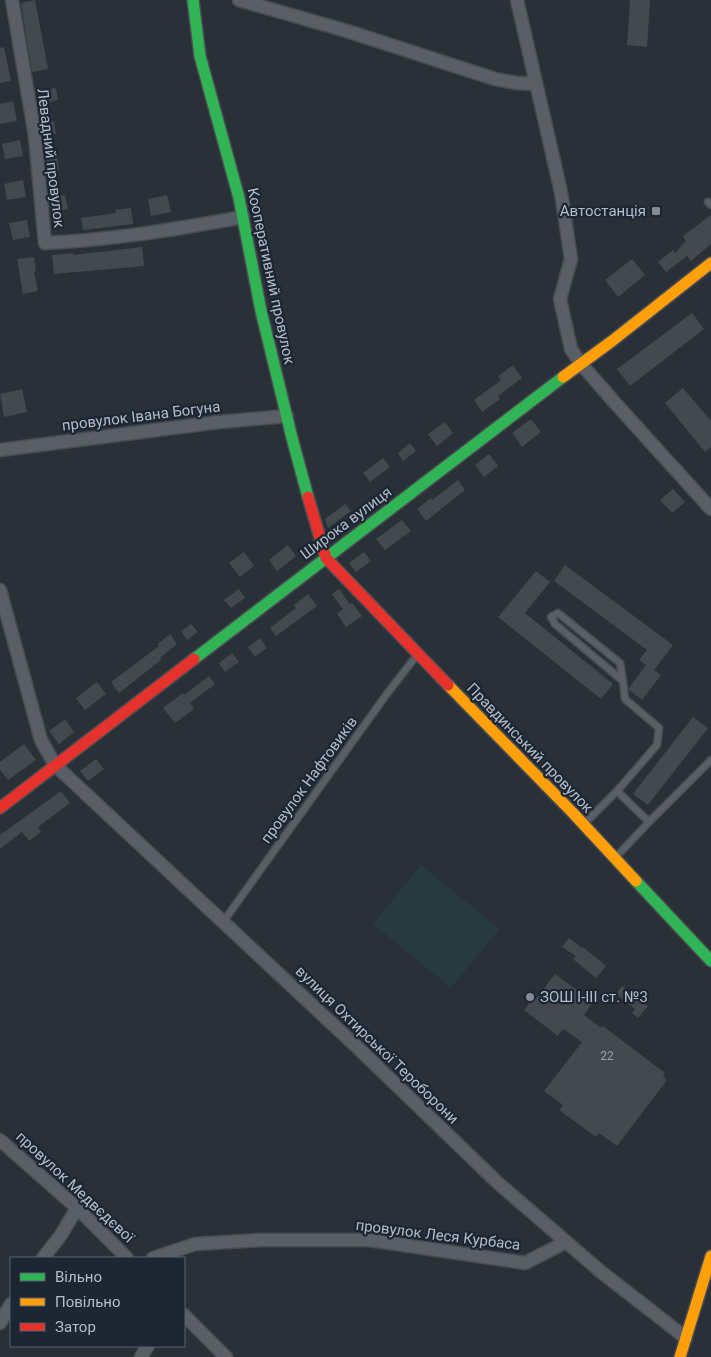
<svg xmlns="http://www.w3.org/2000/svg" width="711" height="1357" font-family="Roboto,sans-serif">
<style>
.green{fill:#273a3e}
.building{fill:#444950}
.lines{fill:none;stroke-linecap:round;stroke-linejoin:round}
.lane-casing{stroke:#484c53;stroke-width:9}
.street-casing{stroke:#484c53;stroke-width:15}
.fast-casing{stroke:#484c53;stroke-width:14}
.slow-casing{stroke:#484c53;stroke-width:14}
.jam-casing{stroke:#484c53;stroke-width:14}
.lane{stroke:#5a5e66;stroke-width:6}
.street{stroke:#5a5e66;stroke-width:12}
.fast{stroke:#30b455;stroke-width:11}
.slow{stroke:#ff9f0a;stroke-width:11}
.jam{stroke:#e5322d;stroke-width:11}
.poi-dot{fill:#848b96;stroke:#1d2633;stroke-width:2}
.labels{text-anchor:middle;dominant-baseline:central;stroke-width:4.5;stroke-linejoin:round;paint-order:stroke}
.number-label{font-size:12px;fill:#989fab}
.street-label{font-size:15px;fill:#b4bcc9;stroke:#1d2633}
.poi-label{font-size:15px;fill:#b4bcc9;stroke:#1d2633;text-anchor:end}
</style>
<rect width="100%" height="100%" fill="#2a3038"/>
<path class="green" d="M421,865L499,929L451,988L373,924Z"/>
<g class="building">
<path d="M35,0L48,69L32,72L21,3Z"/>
<path d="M630,0H650L647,47L627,45Z"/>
<path d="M4,47L11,81L0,83V48Z"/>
<path d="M56,88L58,100L41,104L39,91Z"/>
<path d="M13,101L17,121L0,124V104Z"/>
<path d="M54,121L56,134L43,136L41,124Z"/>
<path d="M20,140L23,156L5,159L2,144Z"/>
<path d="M57,154L59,170L49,172L46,156Z"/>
<path d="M23,180L26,197L7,200L4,184Z"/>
<path d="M65,195L68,209L50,213L49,198Z"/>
<path d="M167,195L171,212L151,216L148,199Z"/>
<path d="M131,208L133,224L83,230L81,218L116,213L115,210Z"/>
<path d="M711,215V244L691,261L687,256L666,272L658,262L673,250L675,253L686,241L683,236Z"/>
<path d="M27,220L30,237L13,240L9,223Z"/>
<path d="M142,247L144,266L54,274L52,255L73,253V255Z"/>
<path d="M34,257L36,271L34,272L38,291L23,294L17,259Z"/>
<path d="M632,259L645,275L618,297L605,280Z"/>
<path d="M692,313L704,329L630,386L617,369Z"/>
<path d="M513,365L522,378L498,396L500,399L482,412L474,400L501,380L498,376Z"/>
<path d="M683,388L711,421V447L705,452L665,403Z"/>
<path d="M22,389L27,412L4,417L0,394Z"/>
<path d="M531,419L541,432L522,447L512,433Z"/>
<path d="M445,422L453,433L437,446L428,434Z"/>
<path d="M410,443L416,451L403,461L398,453Z"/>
<path d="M489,454L498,466L484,477L475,465Z"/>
<path d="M383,458L390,467L370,482L363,473Z"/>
<path d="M458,480L465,490L426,521L417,509L431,498L432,500Z"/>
<path d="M673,489L685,502L672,513L660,500Z"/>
<path d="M345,504L351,511L328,528L325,519Z"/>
<path d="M402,520L411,531L385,550L376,539Z"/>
<path d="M288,545L296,556L277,571L269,560Z"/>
<path d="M244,552L254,566L240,577L229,563Z"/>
<path d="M364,552L371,561L356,572L349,563Z"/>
<path d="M565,565L673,645L654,670L661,675L642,700L629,690V688L646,665L639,660L647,650L554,581Z"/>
<path d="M536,571L550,582L525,613L613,684L601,699L498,617Z"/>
<path d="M239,589L245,598L231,608L224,600Z"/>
<path d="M339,589L350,604L352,603L362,616L346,627L337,614L343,609L332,594Z"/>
<path d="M308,594L317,606L276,636L270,628L296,608L294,605Z"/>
<path d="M191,624L198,632L187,640L181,631Z"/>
<path d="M170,634L177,644L160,658L161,660L119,693L111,682L159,646L158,644Z"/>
<path d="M260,638L267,648L255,657L248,647Z"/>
<path d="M232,653L239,662L225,672L219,663Z"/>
<path d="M209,676L215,684L190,703L194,709L175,723L163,708L183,693L184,695Z"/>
<path d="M97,682L106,694L85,710L76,698Z"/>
<path d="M693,717L708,728L648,805L633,794Z"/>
<path d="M65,719L74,732L59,744L49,731Z"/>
<path d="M24,744L36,760L8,780L0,770V762Z"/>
<path d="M96,759L104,769L88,781L80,771Z"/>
<path d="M61,791L70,803L38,827L41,832L29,841L22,832L0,849V835Z"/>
<path d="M569,938L582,948L583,947L606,966L596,978L573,959L576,956L562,947Z"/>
<path d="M555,974L593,1002L584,1015L601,1028L603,1026L665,1073L663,1076L667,1080L617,1146L599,1133L596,1137L559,1110L563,1105L544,1091L582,1042L563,1029L558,1036L524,1010L534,997L536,999Z"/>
<path d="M622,986L648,1006L638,1018L632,1013L635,1009L616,994Z"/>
</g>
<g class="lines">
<defs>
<g id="lane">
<path d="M708,202L711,205"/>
<path d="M623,681L620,663L558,613L551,617L555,624L623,681L625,699L659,728L657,745L617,791L649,822"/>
<path d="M584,824L617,791"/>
<path d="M615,858L649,822L711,760"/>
<path d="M223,922L386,695L417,655"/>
</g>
<g id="street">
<path d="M12,0L35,136L45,243C113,240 177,229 243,217"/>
<path d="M239,0L347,31L495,79L516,83L536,84"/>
<path d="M517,0L561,192L571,259L560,299L571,349L581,364L616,404L711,509"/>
<path d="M0,450L219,422L287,416"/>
<path d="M0,590L41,740L55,765L358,1048L498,1183L600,1271L686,1338"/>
<path d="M0,1140L77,1208L127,1258"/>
<path d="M43,1258L61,1235L77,1208"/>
<path d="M153,1258L195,1244L260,1240H369L525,1263L566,1242"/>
<path d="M184,1315L226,1357"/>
<path d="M0,1323L11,1304"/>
<path d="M141,1357L148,1346"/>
</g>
<g id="fast">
<path d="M193,0L200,56L239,198L261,311L292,438L308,497"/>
<path d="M194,659L563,377"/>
<path d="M636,881L711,961"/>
</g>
<g id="slow">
<path d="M563,377L612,341L711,263"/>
<path d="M448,685L572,812L636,881"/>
<path d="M680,1357L711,1256"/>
</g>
<g id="jam">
<path d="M308,497L326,558L448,685"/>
<path d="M0,808L194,659"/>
</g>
</defs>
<use href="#lane" class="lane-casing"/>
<use href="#street" class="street-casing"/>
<use href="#fast" class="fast-casing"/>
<use href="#slow" class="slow-casing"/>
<use href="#jam" class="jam-casing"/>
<use href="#lane" class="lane"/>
<use href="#street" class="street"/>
<use href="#fast" class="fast"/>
<use href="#slow" class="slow"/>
<use href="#jam" class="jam"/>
</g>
<g class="poi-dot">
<rect x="651" y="206" width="10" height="10" rx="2.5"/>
<circle cx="530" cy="997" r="5"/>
</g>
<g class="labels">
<g class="number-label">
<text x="607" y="1056">22</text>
</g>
<g class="street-label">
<text transform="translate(51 158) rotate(83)">Левадний провулок</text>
<text transform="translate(271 276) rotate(78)">Кооперативний провулок</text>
<text transform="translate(141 416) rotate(-7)">провулок Івана Богуна</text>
<text transform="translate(346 523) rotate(-37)">Широка вулиця</text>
<text transform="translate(530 748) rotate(46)">Правдинський провулок</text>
<text transform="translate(309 780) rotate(-54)">провулок Нафтовиків</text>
<text transform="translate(377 1045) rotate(44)">вулиця Охтирської Тероборони</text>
<text transform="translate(75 1187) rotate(43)">провулок Медвєдєвої</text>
<text transform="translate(438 1235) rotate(7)">провулок Леся Курбаса</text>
</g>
<g class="poi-label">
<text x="646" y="211">Автостанція</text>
<text x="540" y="997" text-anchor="start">ЗОШ І-ІІІ ст. №3</text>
</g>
</g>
<rect x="10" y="1257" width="175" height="90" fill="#1d2633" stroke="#59626f"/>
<rect x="20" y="1273" width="25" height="8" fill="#30b455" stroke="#59626f"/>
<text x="55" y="1282" font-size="15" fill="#b4bcc9">Вільно</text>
<rect x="20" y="1298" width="25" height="8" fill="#ff9f0a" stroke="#59626f"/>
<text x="55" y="1307" font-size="15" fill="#b4bcc9">Повільно</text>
<rect x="20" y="1323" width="25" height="8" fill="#e5322d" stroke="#59626f"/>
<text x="55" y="1332" font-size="15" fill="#b4bcc9">Затор</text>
</svg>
